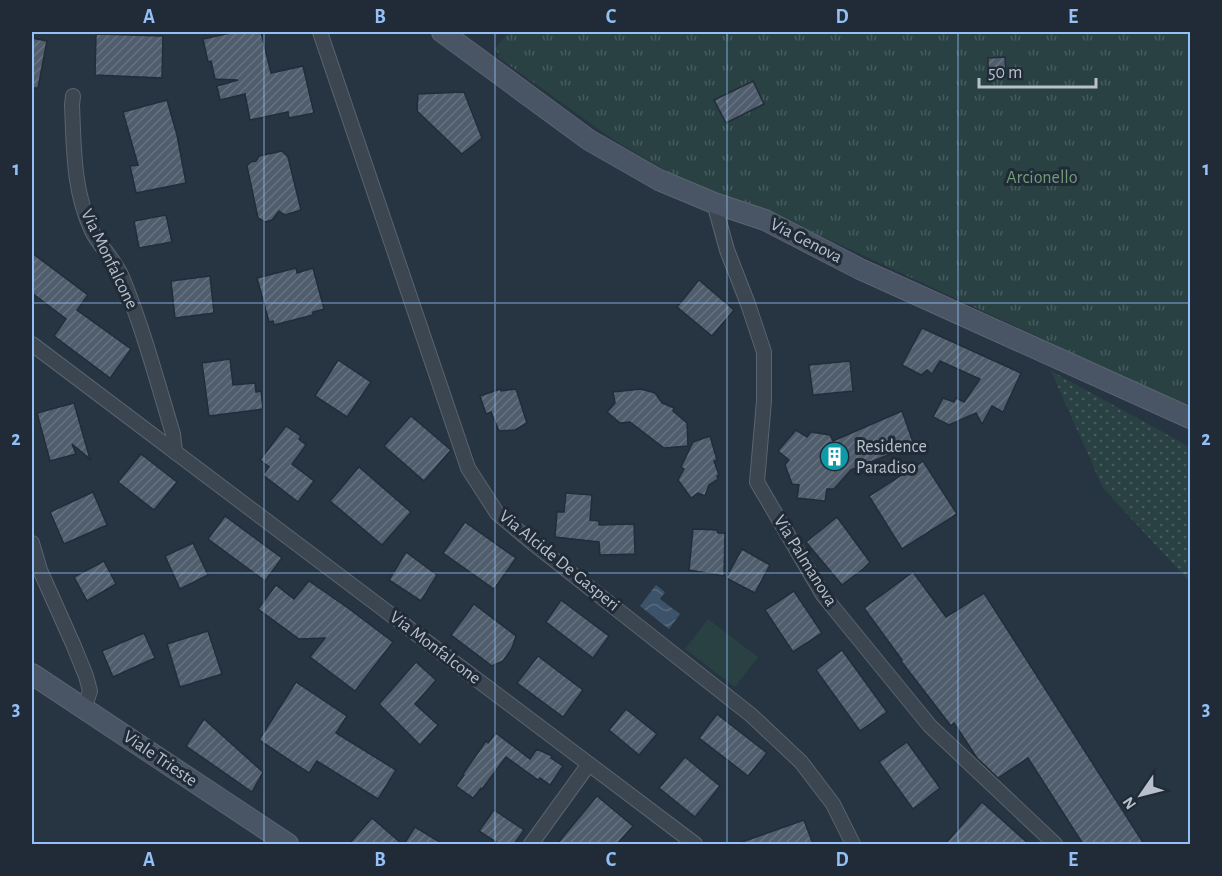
<svg xmlns="http://www.w3.org/2000/svg" width="1222" height="876" font-family="'Alegreya Sans',sans-serif">
<style>
.grass{fill:url(#grass-dots)}
.park{fill:url(#park-tufts)}
.pitch{fill:#294143}
.water{fill:url(#water-waves)}
.building{fill:url(#building-hatch);stroke:#222d39;stroke-width:1.5}
.lines{fill:none;stroke-linecap:round;stroke-linejoin:round}
.street-casing{stroke:#59646f;stroke-width:16}
.secondary-casing{stroke:#59646f;stroke-width:22}
.street{stroke:#3b4651;stroke-width:14}
.secondary{stroke:#495564;stroke-width:20}
.grid{fill:none;stroke:#92c0f7;stroke-width:1.5;stroke-opacity:0.55}
.labels{text-anchor:middle;dominant-baseline:central;stroke-width:6;stroke-linejoin:round;paint-order:stroke}
.park-label{font-size:18px;fill:#709c77;stroke:#202b37}
.street-label{font-size:18px;fill:#b8c1cb;stroke:#202b37}
.poi-label{font-size:18px;fill:#b8c1cb;stroke:#202b37;text-anchor:start}
.neatline{fill:none;stroke:#92c0f7;stroke-width:2}
.grid-label{font-size:20px;text-anchor:middle;font-weight:bold;fill:#92c0f7}
</style>
<defs>
<pattern id="grass-dots" width="8" height="8" patternUnits="userSpaceOnUse" patternTransform="scale(1.5)"><rect width="8" height="8" fill="#294143"/><path d="M2 2h.1M6 6h.1" fill="none" stroke="#465b5d" stroke-width="1.8" stroke-linecap="round"/></pattern>
<pattern id="park-tufts" width="24" height="20" patternUnits="userSpaceOnUse" patternTransform="scale(1.5)"><rect width="24" height="20" fill="#294143"/><path d="M3 7l-1-3M5 7V3M7 7l1-3M15 17l-1-3M17 17v-4M19 17l1-3" fill="none" stroke="#465b5d"/></pattern>
<pattern id="water-waves" width="16" height="10" patternUnits="userSpaceOnUse" patternTransform="scale(1.5)"><rect width="16" height="10" fill="#3d536a"/><path d="M0 5q4-4 8 0t8 0" fill="none" stroke="#576a7e"/></pattern>
<pattern id="building-hatch" width="6" height="6" patternUnits="userSpaceOnUse" patternTransform="scale(1.5)"><rect width="6" height="6" fill="#505d6c"/><path d="M-1 1l2-2M0 6l6-6M5 7l2-2" fill="none" stroke="#677280"/></pattern>
</defs>
<rect width="100%" height="100%" fill="#273442"/>
<path class="grass" d="M1051,371L1190,447V582L1103,488Z"/>
<path class="park" d="M509,32H1190V411L1037,336L752,204L687,183L614,140L498,57L500,54L494,50Z"/>
<path class="pitch" d="M708,619L758,657L735,687L685,649Z"/>
<path class="water" d="M656,585L665,592L660,599L680,614L669,629L640,606Z"/>
<g class="building">
<path d="M235,32H261L271,73L303,66L314,113L289,118L288,112L250,120L245,94L220,100L217,86L238,80L215,79L211,61L208,62L203,39Z"/>
<path d="M96,34L163,36L162,78L95,75Z"/>
<path d="M32,38L47,41L38,88H32Z"/>
<path d="M1005,57L1006,77L988,78V58Z"/>
<path d="M753,81L764,104L726,123L714,100Z"/>
<path d="M464,92L482,138L462,154L417,111L418,94Z"/>
<path d="M167,100L177,135L186,183L136,193L130,166L138,165L123,112Z"/>
<path d="M282,151L288,157L301,210L285,215L279,211L272,220L265,222L258,218L247,166L251,162L256,161L259,156Z"/>
<path d="M166,215L172,242L139,248L134,221Z"/>
<path d="M32,253L88,295L77,310L131,349L110,378L54,336L66,319L32,293Z"/>
<path d="M296,268L297,273L313,268L324,309L313,312V315L274,325L273,321L269,322L257,278Z"/>
<path d="M210,276L214,313L175,318L171,281Z"/>
<path d="M699,280L734,310L712,336L677,307Z"/>
<path d="M922,328L1021,373L1003,412L992,406L982,424L976,413L949,425L933,417L943,398L954,402L956,398L964,402L980,379L940,361L932,374L927,370L921,375L902,365Z"/>
<path d="M230,359L233,385L255,383L256,392L261,391L263,409L209,416L202,363Z"/>
<path d="M338,360L371,382L347,417L315,396Z"/>
<path d="M850,361L853,391L813,395L809,365Z"/>
<path d="M500,389L501,391L516,389L527,423L515,430L499,431L491,412L486,414L480,396Z"/>
<path d="M641,389L655,393L662,403L674,408L673,411L687,423L688,446L664,448L630,422L620,423L607,412L615,403L613,392Z"/>
<path d="M74,403L90,459L72,444L76,454L50,461L37,413Z"/>
<path d="M902,411L913,442L893,451V453L851,470L834,489H827L825,501L797,498L799,485L792,484L785,465L789,460L778,451L796,430L807,437L811,432L830,435L833,441Z"/>
<path d="M411,416L451,450L424,481L384,446Z"/>
<path d="M286,426L301,436L299,439L306,445L292,464L314,481L298,502L263,475L269,467L260,460Z"/>
<path d="M710,436L717,460L714,461L719,475L717,476L718,479L709,485L705,496L698,493L691,498L678,480L684,469L681,467L693,442Z"/>
<path d="M141,454L177,482L154,510L118,482Z"/>
<path d="M923,461L957,514L902,549L869,496Z"/>
<path d="M359,467L411,512L382,545L330,501Z"/>
<path d="M93,492L107,525L64,544L50,512Z"/>
<path d="M566,493L592,495L590,520L599,521V525L634,524L635,554L600,555L599,542L555,537L557,512H564Z"/>
<path d="M225,516L282,558L265,581L208,539Z"/>
<path d="M837,517L870,562L863,569L842,585L806,542Z"/>
<path d="M465,522L516,558L494,589L443,553Z"/>
<path d="M693,529L717,530L718,533H725L724,576L689,570Z"/>
<path d="M193,543L208,575L180,589L165,556Z"/>
<path d="M742,549L770,565L755,593L726,578Z"/>
<path d="M406,552L437,575L421,601L389,580Z"/>
<path d="M104,561L116,584L87,601L74,577Z"/>
<path d="M913,572L946,617L984,593L1144,844H1083L1028,758L998,778L977,758L954,723L951,726L901,661L902,660L864,608Z"/>
<path d="M309,581L348,608L393,642L355,691L310,657L325,638L299,639L258,609L276,585L294,599Z"/>
<path d="M794,591L822,633L793,652L765,610Z"/>
<path d="M561,600L609,636L593,658L546,622Z"/>
<path d="M474,604L516,636L512,648L503,661L492,666L451,635Z"/>
<path d="M208,631L222,674L180,687L167,644Z"/>
<path d="M144,633L155,658L113,677L102,651Z"/>
<path d="M842,650L887,712L860,731L816,670Z"/>
<path d="M538,656L583,690L563,717L517,683Z"/>
<path d="M416,662L436,680L415,704L438,725L420,745L379,704Z"/>
<path d="M296,682L347,716L336,733L396,770L378,799L317,761L309,773L259,740Z"/>
<path d="M626,709L657,734L639,755L609,730Z"/>
<path d="M717,714L767,753L748,776L699,738Z"/>
<path d="M204,719L263,772L252,792L186,746Z"/>
<path d="M496,733L530,759L537,749L552,756L551,758L563,766L550,785L540,778L538,780L506,757L482,789L481,788L473,798L456,786L464,775L463,774L486,741L488,743Z"/>
<path d="M907,742L940,788L913,809L879,762Z"/>
<path d="M685,757L720,786L695,817L659,788Z"/>
<path d="M597,796L633,826L617,844H557Z"/>
<path d="M982,802L1029,844H945Z"/>
<path d="M494,810L524,830L514,844H499L479,831Z"/>
<path d="M372,818L402,844H349Z"/>
<path d="M804,820L813,844H739V843Z"/>
<path d="M415,827L443,844H404Z"/>
</g>
<g class="lines">
<defs>
<g id="street">
<path d="M320,32L468,468L497,513L534,544L751,715L801,762L833,804L853,844"/>
<path d="M73,96L72,105C74,148 73,191 92,231C100,247 115,260 122,277C143,328 157,381 173,434L175,452"/>
<path d="M714,203L727,250L748,304L764,352V401L757,482L823,595L930,726L1055,844"/>
<path d="M32,344L695,844"/>
<path d="M32,543L40,570L73,644L86,676L90,691L84,709"/>
<path d="M531,844L589,764"/>
</g>
<g id="secondary">
<path d="M442,32L589,140L659,180L714,203L765,220L860,269L1190,418"/>
<path d="M32,674L288,844"/>
</g>
</defs>
<use href="#street" class="street-casing"/>
<use href="#secondary" class="secondary-casing"/>
<use href="#street" class="street"/>
<use href="#secondary" class="secondary"/>
</g>
<path class="grid" d="M264,32V844M495,32V844M727,32V844M958,32V844M32,303H1190M32,573H1190"/>
<defs>
<symbol id="building-disc" viewBox="-11 -11 22 22"><circle r="9.5" fill="#0f9aa8" stroke="#202b37"/><path d="M-4-6H4V6H1V3H-1V6H-4ZM-2.5-4.3h1.7v1.8h-1.7ZM.8-4.3h1.7v1.8H.8ZM-2.5-1h1.7V.8h-1.7ZM.8-1h1.7V.8H.8Z" fill="#fff"/></symbol>
</defs>
<g fill-rule="evenodd">
<use href="#building-disc" x="818" y="440" width="33" height="33"/>
</g>
<g class="labels">
<g class="park-label">
<text x="1042" y="178">Arcionello</text>
</g>
<g class="street-label">
<text transform="translate(806 241) rotate(27)">Via Genova</text>
<text transform="translate(109 259) rotate(64)">Via Monfalcone</text>
<text transform="translate(559 561) rotate(39)">Via Alcide De Gasperi</text>
<text transform="translate(805 561) rotate(58)">Via Palmanova</text>
<text transform="translate(435 648) rotate(37)">Via Monfalcone</text>
<text transform="translate(160 759) rotate(34)">Viale Trieste</text>
</g>
<g class="poi-label">
<text x="856" y="447">Residence<tspan x="856" dy="21">Paradiso</tspan></text>
</g>
</g>
<rect width="1222" height="876" fill="none" stroke="#202b37" stroke-width="66"/>
<g transform="translate(1141 795) rotate(235)" stroke="#202b37" stroke-width="4.5" paint-order="stroke">
<path d="M0-4.5L10 22L0 15L-10 22Z" fill="#b8c1cb"/>
<text y="-9" font-size="16" font-weight="bold" text-anchor="middle" fill="#b8c1cb">N</text>
</g>
<path d="M979 78v9h117v-9" fill="none" stroke="#b8c1cb" stroke-width="3"/>
<text x="988" y="78" font-size="18" fill="#b8c1cb" stroke="#202b37" stroke-width="4.5" paint-order="stroke">50 m</text>
<rect x="33" y="33" width="1156" height="810" class="neatline"/>
<g class="grid-label">
<text x="149" y="23">A</text>
<text x="380" y="23">B</text>
<text x="611" y="23">C</text>
<text x="842" y="23">D</text>
<text x="1073" y="23">E</text>
<text x="16" y="175">1</text>
<text x="1206" y="175">1</text>
<text x="16" y="445">2</text>
<text x="1206" y="445">2</text>
<text x="16" y="715">3</text>
<text x="1206" y="715">3</text>
<text x="149" y="866">A</text>
<text x="380" y="866">B</text>
<text x="611" y="866">C</text>
<text x="842" y="866">D</text>
<text x="1073" y="866">E</text>
</g>
</svg>
